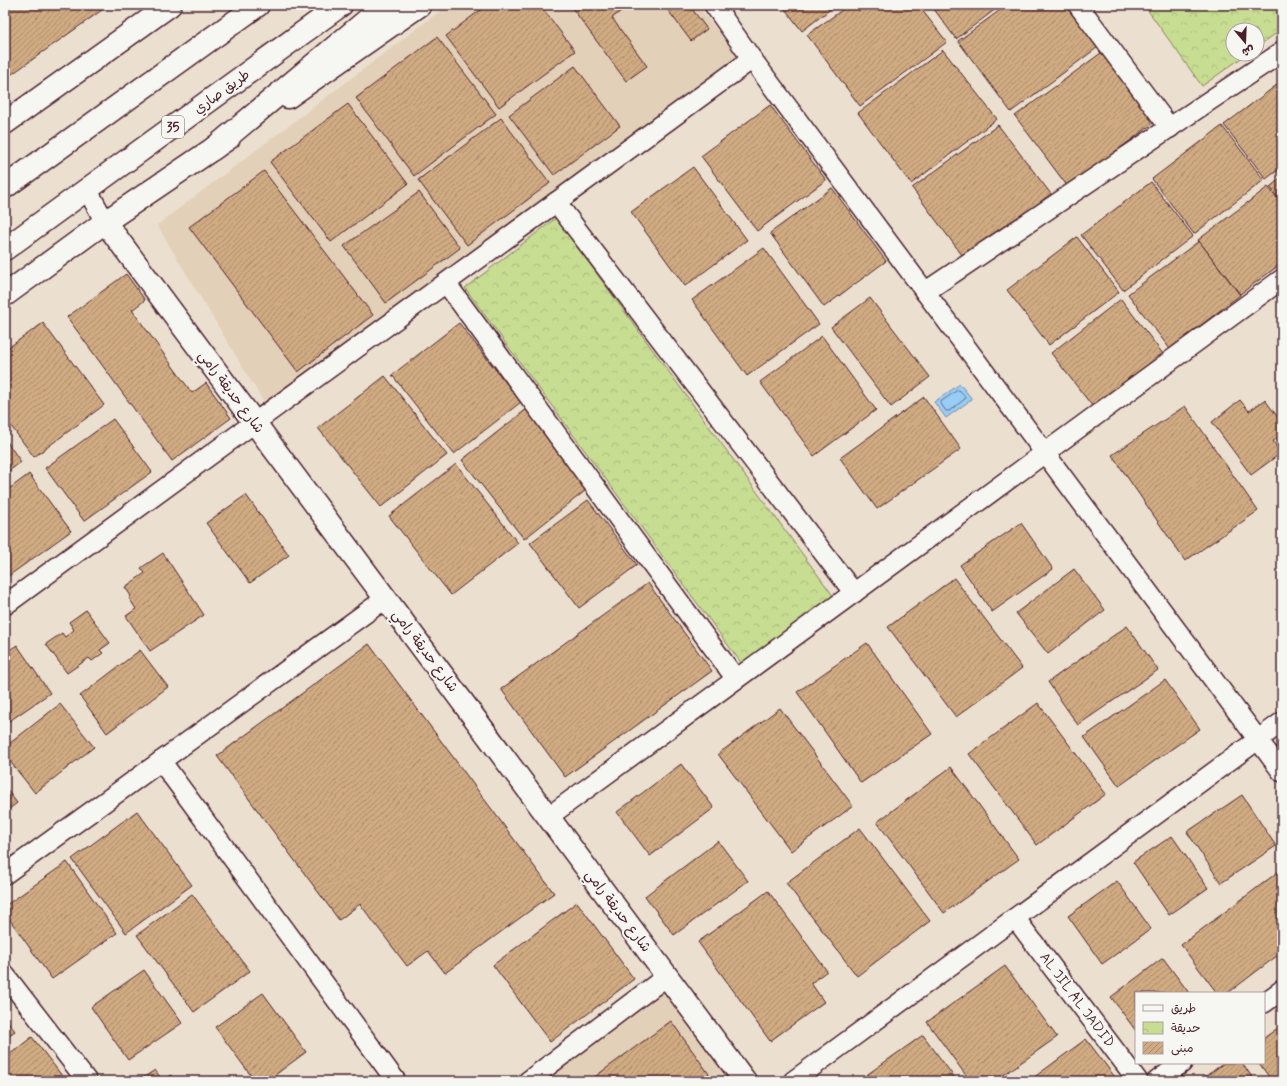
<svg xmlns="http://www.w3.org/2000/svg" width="1287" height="1086" font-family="Mynerve,'Playpen Sans Arabic',sans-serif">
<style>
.built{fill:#e3d0b9}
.park{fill:url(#park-crowns);stroke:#887e5e}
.water{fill:#98cdf6;stroke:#7987a5}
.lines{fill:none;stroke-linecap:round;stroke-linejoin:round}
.shore{stroke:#69657c;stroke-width:1}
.building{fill:url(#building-hatch);stroke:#4a1f2b}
.street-casing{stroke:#4a1f2b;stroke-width:22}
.secondary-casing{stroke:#4a1f2b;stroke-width:25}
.primary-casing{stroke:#4a1f2b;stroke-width:25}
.street{stroke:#f6f6f2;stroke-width:19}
.secondary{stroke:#f6f6f2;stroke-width:22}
.primary{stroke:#f6f6f2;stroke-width:22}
.labels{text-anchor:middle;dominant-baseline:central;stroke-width:4;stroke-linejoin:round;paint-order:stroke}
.shield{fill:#f6f6f2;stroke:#7e6067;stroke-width:1}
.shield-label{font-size:13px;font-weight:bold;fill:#4a1f2b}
.street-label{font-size:14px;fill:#4a1f2b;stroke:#f6f6f2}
</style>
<defs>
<pattern id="park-crowns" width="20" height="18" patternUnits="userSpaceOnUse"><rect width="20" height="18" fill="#c6dd92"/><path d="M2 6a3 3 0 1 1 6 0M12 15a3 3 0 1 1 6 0" fill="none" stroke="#acbd7e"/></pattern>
<pattern id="building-hatch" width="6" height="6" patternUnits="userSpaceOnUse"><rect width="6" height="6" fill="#d0ab82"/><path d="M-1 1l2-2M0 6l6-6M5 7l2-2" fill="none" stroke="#ab8b6b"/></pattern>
</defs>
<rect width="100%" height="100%" fill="#ebe0d0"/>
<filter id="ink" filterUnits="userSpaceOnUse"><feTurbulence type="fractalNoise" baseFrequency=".025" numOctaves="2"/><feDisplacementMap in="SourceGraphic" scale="8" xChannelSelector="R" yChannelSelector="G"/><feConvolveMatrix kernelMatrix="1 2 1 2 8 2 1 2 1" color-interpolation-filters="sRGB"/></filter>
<g filter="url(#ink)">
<g class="built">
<path d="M448,5H697L739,57L266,406L157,225Z"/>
<path d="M664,986L733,1081H541Z"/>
</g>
<g class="park">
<path d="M1144,5H1282V29L1257,47V30H1233V54H1247L1202,86Z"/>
<path d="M556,218L834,597L742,664L465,288Z"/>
</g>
<path class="water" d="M960,384L972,399L946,418L934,402Z"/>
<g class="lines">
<path class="shore" d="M958,390C961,390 965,396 965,399L949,411H946L941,404V402Z"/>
</g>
<g class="building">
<path d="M5,5H109L5,79Z"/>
<path d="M487,5H540L575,51L499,107L446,36Z"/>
<path d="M570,5H629L612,18L647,66L626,81Z"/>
<path d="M664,5H689L707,29L691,41Z"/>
<path d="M782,5H836L802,31Z"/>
<path d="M849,5H918L947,42L860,106L807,35Z"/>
<path d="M931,5H1001L956,39Z"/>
<path d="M1007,5H1065L1098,47L1011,112L958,41Z"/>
<path d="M437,37L496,114L414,176L356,98Z"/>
<path d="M943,50L997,119L911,184L858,113Z"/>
<path d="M1101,53L1155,122L1068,187L1015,116Z"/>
<path d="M575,66L620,126L554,175L509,115Z"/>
<path d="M1282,81V167L1266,179L1224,125Z"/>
<path d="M348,104L408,184L331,242L270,162Z"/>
<path d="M770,105L826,180L757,231L701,156Z"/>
<path d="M501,118L550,183L467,245L418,180Z"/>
<path d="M998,125L1051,194L965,259L912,188Z"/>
<path d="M1222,126L1264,180L1194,234L1152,179Z"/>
<path d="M693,167L747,240L685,286L631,212Z"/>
<path d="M264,171L373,315L298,372L189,227Z"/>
<path d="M1282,177V203L1270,187Z"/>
<path d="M1151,182L1193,236L1123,290L1081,235Z"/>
<path d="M1268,187L1282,204V263L1240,294L1198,240Z"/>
<path d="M832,188L886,261L824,307L770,233Z"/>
<path d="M419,192L460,248L386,303L344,246Z"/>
<path d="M1077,237L1119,292L1049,345L1007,290Z"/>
<path d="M1199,241L1240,295L1170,349L1128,294Z"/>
<path d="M764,248L819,324L747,376L692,300Z"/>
<path d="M126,274L145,300L132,310L192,393L206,383L231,418L172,461L67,317Z"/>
<path d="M870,298L930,377L891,407L831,327Z"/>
<path d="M1121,299L1163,354L1093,407L1051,353Z"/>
<path d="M43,323L104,405L34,457L5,418V350Z"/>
<path d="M459,323L521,402L454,454L392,375Z"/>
<path d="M822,336L876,410L814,456L760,382Z"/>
<path d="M385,376L447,455L381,507L318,428Z"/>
<path d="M924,397L961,449L877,509L840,458Z"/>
<path d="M1240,400L1249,411L1265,400L1282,423V435L1273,441L1281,453L1251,475L1212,422Z"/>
<path d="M1185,406L1258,511L1185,561L1112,455Z"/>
<path d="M528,408L590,487L524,539L462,460Z"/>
<path d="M113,419L152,472L84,521L45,468Z"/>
<path d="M5,439L21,462L5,474Z"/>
<path d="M456,464L518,543L451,595L389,516Z"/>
<path d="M29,474L71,531L7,577L5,574V492Z"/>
<path d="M246,495L289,555L250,583L206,523Z"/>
<path d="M588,500L637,565L579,608L530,543Z"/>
<path d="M1021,523L1053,569L992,612L960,565Z"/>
<path d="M163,553L204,615L150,651L126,616L136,609L129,598L131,596L125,587L145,573L141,568Z"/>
<path d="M1074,569L1105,610L1048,654L1016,613Z"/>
<path d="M954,578L1022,668L956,717L888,627Z"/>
<path d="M648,583L712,671L565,777L501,689Z"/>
<path d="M86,610L110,643L100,650L103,653L92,661L89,658L67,673L46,644L62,633L65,637L74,630L69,622Z"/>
<path d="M1127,626L1158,670L1078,725L1048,682Z"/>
<path d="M867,643L932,734L861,783L797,692Z"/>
<path d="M369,644L554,893L445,973L428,951L407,966L360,904L339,920L217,756Z"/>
<path d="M17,645L50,693L5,724V653Z"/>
<path d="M140,650L168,687L107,733L80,696Z"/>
<path d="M1165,680L1200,729L1119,786L1084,737Z"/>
<path d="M1038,703L1106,794L1037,845L969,754Z"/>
<path d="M60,704L94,747L35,793L5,755V747Z"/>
<path d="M780,708L853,806L791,851L718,754Z"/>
<path d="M681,764L714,808L650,856L617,812Z"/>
<path d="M951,767L1019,859L944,913L877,822Z"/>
<path d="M5,787L17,803L5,812Z"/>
<path d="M1242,795L1276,846L1221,883L1187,832Z"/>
<path d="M137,811L192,885L126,933L72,859Z"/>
<path d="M860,828L930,921L857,976L786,883Z"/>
<path d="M1172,836L1208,888L1169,915L1133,862Z"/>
<path d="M718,841L748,881L674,935L645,896Z"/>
<path d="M67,862L117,933L52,979L5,913V906Z"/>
<path d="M1282,869V952L1228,993H1217L1181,945Z"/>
<path d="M1117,881L1151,929L1102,964L1068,916Z"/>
<path d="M768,891L827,971L811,983L824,1002L770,1041L698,942Z"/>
<path d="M192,894L250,971L194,1012L137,935Z"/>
<path d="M577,902L634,979L550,1042L493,965Z"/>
<path d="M1163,958L1189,993H1136V1031L1111,997Z"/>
<path d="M1005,966L1057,1037L995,1081H970L927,1022Z"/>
<path d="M144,970L182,1023L128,1060L91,1007Z"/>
<path d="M263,993L306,1052L275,1075L280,1081H255L215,1027Z"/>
<path d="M5,1018L15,1031L5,1038Z"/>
<path d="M671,1021L714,1081H589Z"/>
<path d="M1282,1025V1078L1278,1081H1272L1259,1063H1264V1038Z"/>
<path d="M923,1035L957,1081H858Z"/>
<path d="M32,1037L66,1081H5V1058Z"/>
<path d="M1086,1039L1118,1081H1029Z"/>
<path d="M1224,1063H1242L1255,1081H1199Z"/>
<path d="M155,1070L163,1081H138Z"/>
<path d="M171,1075L175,1081H165Z"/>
</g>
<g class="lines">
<defs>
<g id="street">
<path d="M714,5L752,59L1282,772"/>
<path d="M1078,5L1170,128"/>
<path d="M87,189L105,222"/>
<path d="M556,202L854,593"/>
<path d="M446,283L736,679"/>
<path d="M925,292L1282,52"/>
<path d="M5,605L752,59"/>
<path d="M161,761L396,1081"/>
<path d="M548,817L1282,279"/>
<path d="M5,874L385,599"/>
<path d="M1015,918L1138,1081"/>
<path d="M5,975L87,1081"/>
<path d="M1264,1003L1282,990"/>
<path d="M528,1081L667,976"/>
<path d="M793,1081L1282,722"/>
<path d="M1157,1081L1182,1063"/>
</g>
<g id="secondary">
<path d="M288,97L420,5"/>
<path d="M5,123L170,5"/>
<path d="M105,222L745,1081"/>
<path d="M5,295L105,222L229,138"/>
</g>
<g id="primary">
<path d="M213,149L385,5"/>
<path d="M5,187L258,5"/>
<path d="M5,249L341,5"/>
</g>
</defs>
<use href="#street" class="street-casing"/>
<use href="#secondary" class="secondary-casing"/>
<use href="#primary" class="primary-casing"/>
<use href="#street" class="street"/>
<use href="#secondary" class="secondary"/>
<use href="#primary" class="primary"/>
</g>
</g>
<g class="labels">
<rect class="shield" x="162" y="116" width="22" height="22" rx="3"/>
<g class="shield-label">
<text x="173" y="127">35</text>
</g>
<g class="street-label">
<text transform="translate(222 92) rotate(-36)">طريق صاري</text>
<text transform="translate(231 392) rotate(53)">شارع حديقة رامي</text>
<text transform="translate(425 651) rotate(53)">شارع حديقة رامي</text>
<text transform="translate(618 911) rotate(53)">شارع حديقة رامي</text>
<text transform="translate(1077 1000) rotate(53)">AL JIL AL JADID</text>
</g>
</g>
<rect width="1287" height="1086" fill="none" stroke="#f6f6f2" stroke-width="20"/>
<rect x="10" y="10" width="1267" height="1066" fill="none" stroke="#4a1f2b" stroke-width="1.5" filter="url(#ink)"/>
<rect x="1135" y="992" width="130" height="72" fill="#f6f6f2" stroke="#b1a0a2"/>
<rect x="1143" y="1005" width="20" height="6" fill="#f6f6f2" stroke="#b1a0a2"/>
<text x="1171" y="1012" font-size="12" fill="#4a1f2b">طريق</text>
<rect x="1143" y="1022" width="20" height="12" fill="url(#park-crowns)" stroke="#b1a0a2"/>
<text x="1171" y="1032" font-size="12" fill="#4a1f2b">حديقة</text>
<rect x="1143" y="1042" width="20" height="12" fill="url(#building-hatch)" stroke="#b1a0a2"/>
<text x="1171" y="1052" font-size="12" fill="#4a1f2b">مبنى</text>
<g transform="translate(1245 42) rotate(161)"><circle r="19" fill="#f6f6f2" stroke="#b1a0a2"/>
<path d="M0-3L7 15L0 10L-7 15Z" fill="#4a1f2b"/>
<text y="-6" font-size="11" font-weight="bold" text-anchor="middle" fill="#4a1f2b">ش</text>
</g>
</svg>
